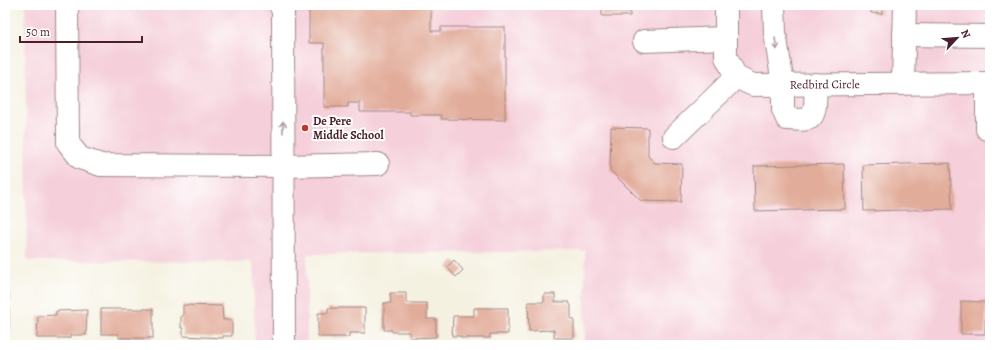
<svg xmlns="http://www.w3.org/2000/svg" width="995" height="350" font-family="Alegreya,serif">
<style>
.built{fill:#f5cfd9}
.building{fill:#e2ac9a}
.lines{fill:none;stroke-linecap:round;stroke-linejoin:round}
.minor-casing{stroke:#a08886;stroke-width:24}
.minor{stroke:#fff;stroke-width:22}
.oneway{stroke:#ae9aa0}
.poi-dot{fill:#c8321e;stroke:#fff;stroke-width:1.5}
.labels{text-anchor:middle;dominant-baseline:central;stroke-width:4;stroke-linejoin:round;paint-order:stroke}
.street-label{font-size:12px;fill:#4a1f2b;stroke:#fff}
.poi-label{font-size:12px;font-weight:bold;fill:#4a1f2b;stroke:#fff;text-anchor:start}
</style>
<rect width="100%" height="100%" fill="#fff"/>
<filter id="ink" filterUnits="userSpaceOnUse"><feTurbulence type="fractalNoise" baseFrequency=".025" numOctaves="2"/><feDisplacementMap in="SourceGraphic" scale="8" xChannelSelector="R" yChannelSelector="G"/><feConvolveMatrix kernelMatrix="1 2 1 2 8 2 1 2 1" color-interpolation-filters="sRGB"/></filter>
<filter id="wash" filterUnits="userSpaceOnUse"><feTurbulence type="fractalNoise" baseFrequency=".012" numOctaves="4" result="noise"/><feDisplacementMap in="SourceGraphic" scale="16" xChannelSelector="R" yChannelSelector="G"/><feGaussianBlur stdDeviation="0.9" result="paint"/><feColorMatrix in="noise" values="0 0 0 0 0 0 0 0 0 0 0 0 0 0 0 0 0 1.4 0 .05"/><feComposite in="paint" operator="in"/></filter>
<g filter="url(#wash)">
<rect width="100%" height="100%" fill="#f5f1e1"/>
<path class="built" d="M25,5H990V345H585V251L307,254V345H255L253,262L27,261Z"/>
<g id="blocks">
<g class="building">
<path d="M309,5H431V31H441V27H505V120L441,119V115H410V112H360V103H348V107H324V43H309Z"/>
<path d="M602,5H661V9L630,8V16H602Z"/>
<path d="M789,5H820V6L789,7Z"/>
<path d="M871,5H882V14L871,13Z"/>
<path d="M611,127L648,128V156L655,163L682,164L681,202L641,201L610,170Z"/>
<path d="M950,163L952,209L864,211L863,165Z"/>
<path d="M844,164L845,209L755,211L754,166Z"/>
<path d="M454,260L463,270L456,277L447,267Z"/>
<path d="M390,293H406V303H427V319H436V337L410,338V332H392V330H384V303H391Z"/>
<rect x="5" y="294" width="4" height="35"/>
<path d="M544,294H555V302H569L571,306V319H574V338H554V330L529,331L528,302H544Z"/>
<path d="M961,301L986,302L985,334H961Z"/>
<path d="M183,305L222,306L223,320H232V336H223V338L183,336V328H181V316H183Z"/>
<path d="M328,308H365V333H349V337H318V313H328Z"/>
<path d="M474,308H508V334H490V338H461V336H452L453,316H474Z"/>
<path d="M101,309H153V338H119V334H101Z"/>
<path d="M87,310L86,335H70V338H37L38,316L56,315V311Z"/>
</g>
</g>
</g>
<g filter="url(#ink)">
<use href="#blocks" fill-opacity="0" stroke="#a08886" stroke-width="1"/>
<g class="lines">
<defs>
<g id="minor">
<path d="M67,5L68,143L80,158L101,165L283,166L378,164"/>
<path d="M280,5L283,11L284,345"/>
<path id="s1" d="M726,5V57L736,77L753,85L990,83"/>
<path d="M774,5L775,33L783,84V110L787,119C793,119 801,121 807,119C818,117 815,94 815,84"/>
<path d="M904,35L990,36"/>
<path d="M644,41L726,38"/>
<path d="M987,83V129H990"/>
<path d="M903,84L905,5"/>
<path d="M674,137L736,77"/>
</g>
</defs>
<use href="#minor" class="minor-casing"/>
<use href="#minor" class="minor"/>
</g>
<defs><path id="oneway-shaft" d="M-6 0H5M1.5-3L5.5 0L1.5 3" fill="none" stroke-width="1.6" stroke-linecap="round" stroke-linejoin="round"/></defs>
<g class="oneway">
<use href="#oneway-shaft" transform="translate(776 44) rotate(81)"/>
<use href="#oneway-shaft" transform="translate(283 127) rotate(-90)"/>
</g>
</g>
<circle class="poi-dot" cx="305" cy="128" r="4"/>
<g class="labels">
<g class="street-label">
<text stroke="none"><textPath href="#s1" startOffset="165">Redbird Circle</textPath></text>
</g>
<g class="poi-label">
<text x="313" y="121">De Pere<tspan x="313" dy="14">Middle School</tspan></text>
</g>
</g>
<rect width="995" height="350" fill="none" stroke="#fff" stroke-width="20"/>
<g transform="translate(957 38) rotate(64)" stroke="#ffffff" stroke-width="3" paint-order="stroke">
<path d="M0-3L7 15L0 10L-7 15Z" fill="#4a1f2b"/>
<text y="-6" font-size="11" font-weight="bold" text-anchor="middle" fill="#4a1f2b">N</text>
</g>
<path d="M20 36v6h122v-6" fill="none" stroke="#4a1f2b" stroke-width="2"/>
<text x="26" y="36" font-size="12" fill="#4a1f2b" stroke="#ffffff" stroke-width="3" paint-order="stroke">50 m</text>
</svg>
